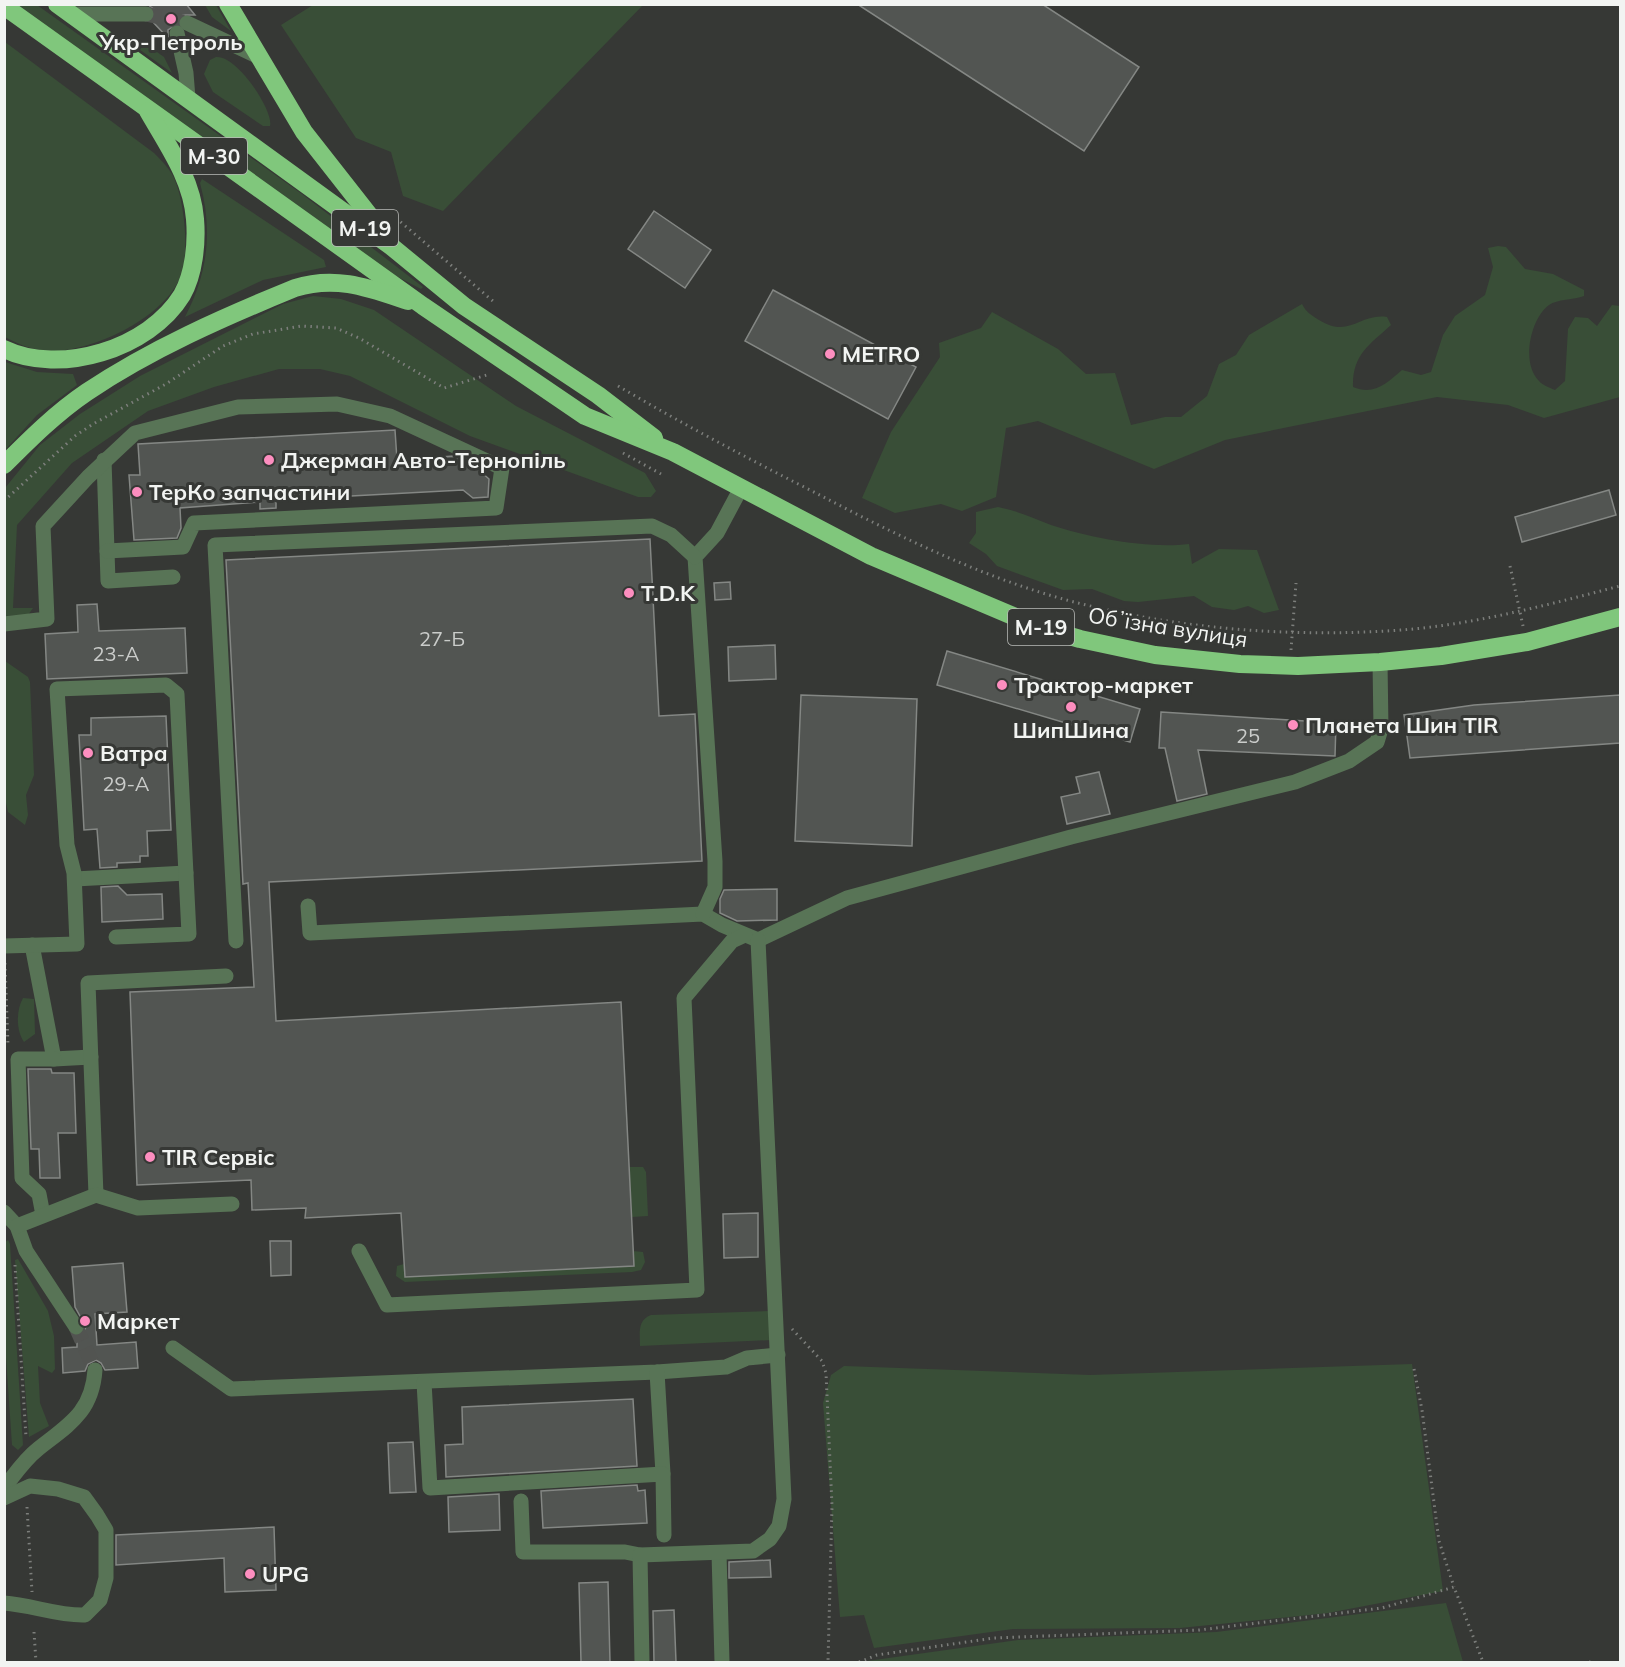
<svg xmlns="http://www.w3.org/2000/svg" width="1625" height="1667" font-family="Mulish,sans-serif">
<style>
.green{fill:#394e37}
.building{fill:#525552;stroke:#848784;stroke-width:1.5}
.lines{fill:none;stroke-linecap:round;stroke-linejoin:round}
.minor-tunnel{stroke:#525451;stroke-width:15;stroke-dasharray:15 8;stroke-linecap:butt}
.path{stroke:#7d7f7c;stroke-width:3;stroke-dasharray:1.5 4.5;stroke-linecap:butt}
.minor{stroke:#587456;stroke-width:15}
.highway{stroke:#80c77c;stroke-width:18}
.poi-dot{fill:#fd8ebf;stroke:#363835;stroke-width:2}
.labels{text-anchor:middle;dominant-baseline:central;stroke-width:6;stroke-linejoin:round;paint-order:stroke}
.number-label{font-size:20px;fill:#caccca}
.shield{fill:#363835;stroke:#babcb9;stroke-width:1.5}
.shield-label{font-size:21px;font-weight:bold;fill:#f2f4f2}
.poi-label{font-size:22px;font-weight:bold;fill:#f2f4f2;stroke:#363835;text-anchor:start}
.street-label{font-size:22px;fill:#f2f4f2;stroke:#363835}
</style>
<rect width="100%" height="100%" fill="#363835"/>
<g class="green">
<path d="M15,5H37L302,194L423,287L421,289L396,276Z"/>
<path d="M205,5H216L231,31L212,17Z"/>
<path d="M313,5V4L643,5L443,211L403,196L391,152L356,138L281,25Z"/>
<path d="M134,36L164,57L172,73L121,36Z"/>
<path d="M5,42L154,153C160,159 167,166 172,174C184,195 190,253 181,276C164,317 99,348 57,351C37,352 22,346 5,337Z"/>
<path d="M216,57C237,55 274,111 270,126H263L213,92L204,74L210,60Z"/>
<path d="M202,179L324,260L326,267L263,280L185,317C208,273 213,230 200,183Z"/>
<path d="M1498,246L1506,247L1525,269L1553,274L1584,290V296C1574,300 1557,299 1549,305C1530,319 1521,364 1539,381C1542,385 1550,388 1555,390L1565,381L1568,329L1575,317L1588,318L1597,326L1612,305L1620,306V397L1544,418L1508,405L1437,397L1225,440L1154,469L1038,421L1006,428L996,497L962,511L941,504L895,513L862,498L891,432L940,357L939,343L981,328L992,312L1058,349L1086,374L1115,373L1131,425L1165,417H1181L1207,396L1219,364L1236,355L1249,335L1302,304C1306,312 1311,315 1319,320C1350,339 1359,313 1387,317L1391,325C1369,345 1352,355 1353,387C1374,396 1387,383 1402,370L1421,375L1431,372L1443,335L1455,316L1485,295L1493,267L1488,248Z"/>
<path d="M313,296L341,299L374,310L516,406L645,473L656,491L651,497H638L470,436L350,376L320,369H279L214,387L148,411L72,463L17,525L13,608H33L28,615L5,616V488L40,445L80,414L140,376L283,304Z"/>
<path d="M5,362L37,372L73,374L77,385L37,415L5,450Z"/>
<path d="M998,507C1018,511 1033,518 1051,525C1091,538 1148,549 1189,544L1192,564L1219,549L1257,550L1279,610L1264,613L1248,606L1234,610L1212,607L1194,596L1138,602L1124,601L1092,589L1063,590L997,566L986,554L969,543L976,533V512Z"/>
<path d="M5,661L28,677L30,682L34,775L26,795L28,815L25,825L8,812L5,798Z"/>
<path d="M23,998L34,999L35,1034L24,1042C16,1031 16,1010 23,998Z"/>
<path d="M629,1167H643L646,1172L648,1216L632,1217Z"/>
<path d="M8,1240L10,1244L23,1445L18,1450L12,1445L5,1343L4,1243Z"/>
<path d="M633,1251L643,1252L645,1262L641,1270L632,1272L405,1282L396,1276L397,1266L404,1264L406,1277L634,1266Z"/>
<path d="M18,1259L48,1311L54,1336L55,1369L52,1373L38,1366L40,1403L49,1426L29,1437L15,1260Z"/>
<path d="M771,1311L772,1340L640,1346C640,1334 637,1320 651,1315Z"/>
<path d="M1412,1364L1443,1591L1328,1613L1180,1628L1013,1629L874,1648L864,1615L840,1617L823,1403L831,1375L844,1366L1090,1375Z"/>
<path d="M1446,1603L1463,1662H860L1018,1640L1216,1632Z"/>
</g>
<g class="building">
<path d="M147,4H186L195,15H181L177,24L168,30V38L152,21L155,10Z"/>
<path d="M857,4H1042L1139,67L1084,151Z"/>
<path d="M654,211L711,250L685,288L628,249Z"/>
<path d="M773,290L916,367L888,419L745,341Z"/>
<path d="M395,430L397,460L454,456L473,465L489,479L488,497L473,498L463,490L276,500V508L260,509V502L180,508L181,528L177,538L134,540L129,475H140L138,444Z"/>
<path d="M1609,490L1616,515L1522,542L1515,517Z"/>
<path d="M650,539L659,716L695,714L702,861L269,882L276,1021L621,1002L634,1266L405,1277L401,1213L305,1218L306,1208L252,1210L251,1180L137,1185L130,992L254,987L248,883L243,884L226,560Z"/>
<path d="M730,582L731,599L715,600L714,583Z"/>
<path d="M97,604L99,631L185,628L187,673L47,679L45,634L78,632L77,605Z"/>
<path d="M775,645L776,679L729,681L728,647Z"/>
<path d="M947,651L1140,709L1130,742L937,685Z"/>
<path d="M801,695L917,699L912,846L795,841Z"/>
<path d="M1620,695V743L1410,758L1404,715L1474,705Z"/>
<path d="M1161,712L1336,723L1335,756L1198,750L1207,794L1177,801L1165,748H1159Z"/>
<path d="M166,716L171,830L147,831L148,856H140V862L117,863V867L100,868L97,829L84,830L79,735H91V718Z"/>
<path d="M1099,772L1110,814L1067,824L1061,797L1080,793L1076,777Z"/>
<path d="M118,886L127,895L162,894L163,919L102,922L101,887Z"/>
<path d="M777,889V920L737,921L720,913V899L724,890Z"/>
<path d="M28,1069H51L52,1073H74L76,1133H58L60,1178H40L39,1149H31Z"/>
<path d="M758,1213V1257L724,1258L723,1214Z"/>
<path d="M270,1241H291V1275L271,1276Z"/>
<path d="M123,1263L127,1312L95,1314L97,1345L136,1342L138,1368L105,1370L101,1363L96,1360L88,1364L85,1371L63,1373L62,1348L77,1347V1337L82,1335L86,1327L75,1307L72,1267Z"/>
<path d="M633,1399L637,1466L446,1477L445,1445L463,1444L462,1407Z"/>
<path d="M413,1442L416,1492L390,1493L388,1443Z"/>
<path d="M637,1485L638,1491L645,1490L647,1523L543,1528L541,1491Z"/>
<path d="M499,1494L500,1530L449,1532L448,1497Z"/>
<path d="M274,1527L276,1590L225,1592L224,1558L116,1565V1535Z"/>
<path d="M770,1560L771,1577L729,1578V1562Z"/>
<path d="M608,1582L610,1662H581L579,1583Z"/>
<path d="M674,1610L676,1662H654L653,1611Z"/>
</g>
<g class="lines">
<g class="minor-tunnel">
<path d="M146,14L187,23"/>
<path d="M76,1327L95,1370"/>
</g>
<g class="path">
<path d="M396,218L494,302"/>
<path d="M618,386C681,423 745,457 810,490C894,534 982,578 1074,602C1176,628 1281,637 1386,631C1466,627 1543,606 1620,586"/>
<path d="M623,453L661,474"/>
<path d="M4,501L75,436L93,424L166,384L223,346L253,334L302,326L336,328L359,338L444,388L490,374"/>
<path d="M1510,566L1523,626"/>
<path d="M1291,650L1296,583"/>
<path d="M5,963L8,1046"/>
<path d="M15,1265L26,1437"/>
<path d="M792,1329L822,1361L826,1373L832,1506L828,1662"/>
<path d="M1414,1369L1422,1410L1439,1541L1454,1587"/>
<path d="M27,1507L32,1592"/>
<path d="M34,1632L36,1662"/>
<path d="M859,1662L877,1655L994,1638L1199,1630L1382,1608L1454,1587L1483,1662"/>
<path d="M1589,1662H1593"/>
</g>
<g class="minor">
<path d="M70,14H146"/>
<path d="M187,23L259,57"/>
<path d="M177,33L186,73L188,98"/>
<path d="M104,460L108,581L173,577"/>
<path d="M4,624L47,619L43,526L88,477L135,433L238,407L337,404L390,416L502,468L496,508L194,523L183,547L107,551"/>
<path d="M75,879L186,873"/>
<path d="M308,906L310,933L703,914L722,925L758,940L847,898L1071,837L1295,782L1349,761L1377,742L1381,729L1380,662"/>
<path d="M703,914L715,887V861L695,557L717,533L741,488"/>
<path d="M236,941L215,545L652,526L671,535L695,557"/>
<path d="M32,945L54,1059L91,1057"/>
<path d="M4,946L77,944L74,873L67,845L57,689L166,685L177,694L189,934L116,937"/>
<path d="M96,1195L88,983L226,976"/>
<path d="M4,1212L17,1226L26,1251L76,1327"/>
<path d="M43,1215L39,1194L22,1178L18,1059H54"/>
<path d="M17,1226L96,1195L138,1208L232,1204"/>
<path d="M359,1251L387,1305L697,1290L684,998L732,941L745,935"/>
<path d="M173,1348L231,1389L657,1372L726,1367L747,1358L778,1355"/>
<path d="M657,1372L663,1474"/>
<path d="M424,1382L430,1488L663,1474L664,1535"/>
<path d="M4,1488C15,1474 24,1460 38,1449C68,1425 92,1413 95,1370"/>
<path d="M4,1498L30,1486L58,1489L84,1497L97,1515L106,1530V1578L100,1600L85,1615C58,1616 32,1605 4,1603"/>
<path d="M521,1501L523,1552H625L640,1555"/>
<path d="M719,1553L722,1662"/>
<path d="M642,1662L640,1555L753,1551L770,1539L779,1526L784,1499L758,940"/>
</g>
<g class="highway">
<path d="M57,4L392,247L464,306L598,395L654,438"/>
<path d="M228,4L304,132L384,234"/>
<path d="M4,6L423,306L585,416L673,452L871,556L1039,627L1080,639L1155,655L1240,664L1298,666L1380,662L1441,656L1527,642L1620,617"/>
<path d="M4,349C60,376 149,349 182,295C194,274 197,243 195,219C192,179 168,146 148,111"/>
<path d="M4,465C30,439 56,413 87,392C151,349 224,317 295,288C336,275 369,288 408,301"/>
</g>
</g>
<g class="poi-dot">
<circle cx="171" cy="19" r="6"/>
<circle cx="830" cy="354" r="6"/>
<circle cx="269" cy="460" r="6"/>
<circle cx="137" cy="492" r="6"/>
<circle cx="629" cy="593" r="6"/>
<circle cx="1002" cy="685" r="6"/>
<circle cx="1071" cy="707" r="6"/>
<circle cx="1293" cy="725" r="6"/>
<circle cx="88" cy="753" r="6"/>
<circle cx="150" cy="1157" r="6"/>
<circle cx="85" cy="1321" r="6"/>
<circle cx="250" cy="1574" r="6"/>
</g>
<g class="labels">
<g class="number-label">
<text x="442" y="638">27-Б</text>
<text x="116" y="653">23-А</text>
<text x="1248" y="735">25</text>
<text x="126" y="783">29-А</text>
</g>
<g class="shield">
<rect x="181" y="138" width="66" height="36" rx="4.5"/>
<rect x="332" y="210" width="66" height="36" rx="4.5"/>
<rect x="1008" y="609" width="66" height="36" rx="4.5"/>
</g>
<g class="shield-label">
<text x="214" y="156">М-30</text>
<text x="365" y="228">М-19</text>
<text x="1041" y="627">М-19</text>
</g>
<g class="poi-label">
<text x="171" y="42" text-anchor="middle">Укр-Петроль</text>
<text x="842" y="354">METRO</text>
<text x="281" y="460">Джерман Авто-Тернопіль</text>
<text x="149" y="492">ТерКо запчастини</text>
<text x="641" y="593">T.D.K</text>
<text x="1014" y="685">Трактор-маркет</text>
<text x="1305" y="725">Планета Шин TIR</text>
<text x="1071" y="730" text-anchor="middle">ШипШина</text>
<text x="100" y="753">Ватра</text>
<text x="162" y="1157">TIR Сервіс</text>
<text x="97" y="1321">Маркет</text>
<text x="262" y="1574">UPG</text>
</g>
<g class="street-label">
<text transform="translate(1168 627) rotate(9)">Обʼїзна вулиця</text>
</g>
</g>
<rect width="1625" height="1667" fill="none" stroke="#f2f4f2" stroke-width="12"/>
</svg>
